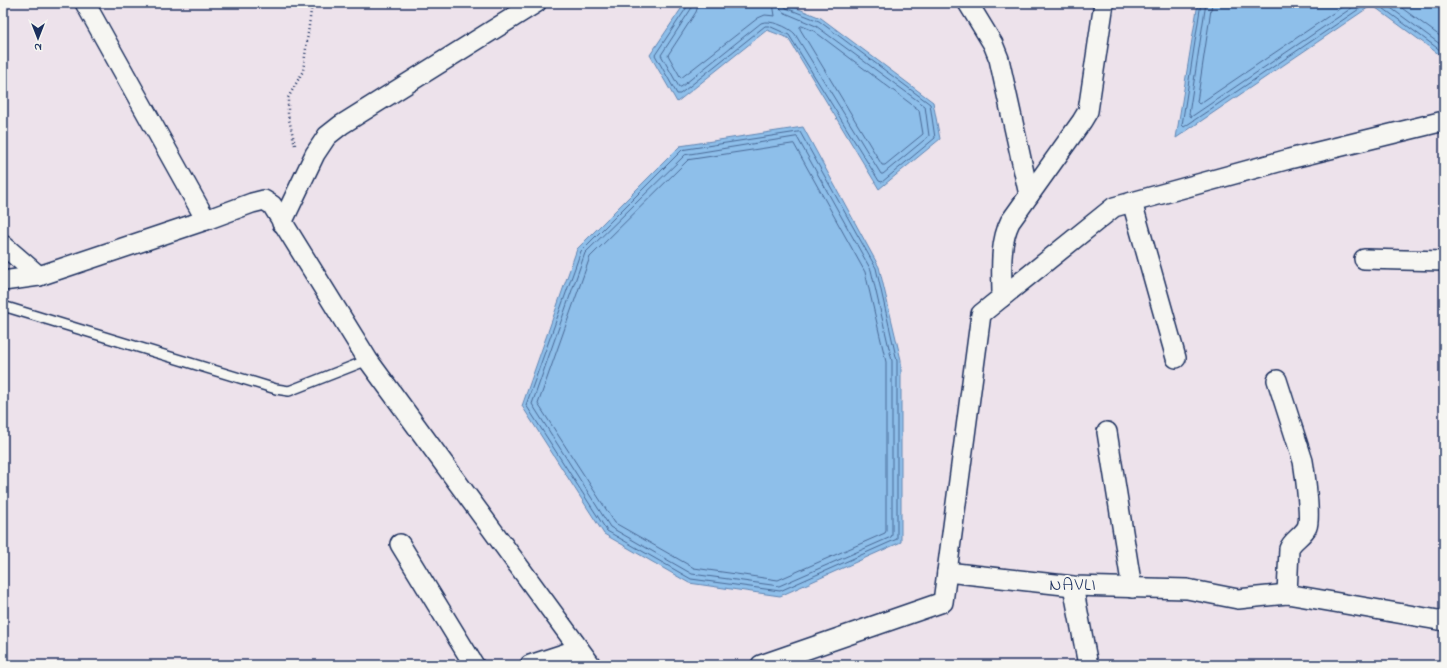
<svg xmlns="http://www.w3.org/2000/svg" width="1447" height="668" font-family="'Indie Flower',sans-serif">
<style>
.water{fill:#8ebfea;stroke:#6085b2}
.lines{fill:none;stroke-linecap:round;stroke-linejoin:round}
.shore{stroke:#496996;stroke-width:1}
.service-casing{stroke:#1b2f5e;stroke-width:12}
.minor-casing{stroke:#1b2f5e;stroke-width:22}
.path{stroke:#1b2f5e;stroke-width:2.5;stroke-dasharray:1 3;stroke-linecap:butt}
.service{stroke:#f6f6f2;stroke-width:9}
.minor{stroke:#f6f6f2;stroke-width:19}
.labels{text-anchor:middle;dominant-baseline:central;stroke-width:4;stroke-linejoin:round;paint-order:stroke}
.quarter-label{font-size:18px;letter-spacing:1px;fill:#1b2f5e;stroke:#f6f6f2}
</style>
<rect width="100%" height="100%" fill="#ede2eb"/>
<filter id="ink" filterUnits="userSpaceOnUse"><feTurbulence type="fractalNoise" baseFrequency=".025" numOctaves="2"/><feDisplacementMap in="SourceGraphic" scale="8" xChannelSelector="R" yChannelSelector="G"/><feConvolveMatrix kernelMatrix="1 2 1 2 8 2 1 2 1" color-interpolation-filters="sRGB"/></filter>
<g filter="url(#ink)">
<g class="water">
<path d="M685,3H784L821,18L933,102L940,139L879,189L788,38L767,30L677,102L650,55Z"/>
<path d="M1198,3H1444V58L1372,5L1176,138Z"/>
<path d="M803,127L879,267L901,360V542L780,596L689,583L604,534L522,406L577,249L680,146Z"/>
</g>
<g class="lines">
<g class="shore">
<path d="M688,3L687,7L655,55L677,94H680L765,26H769L789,35L879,181L882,182L935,138L930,104L819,21L786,8L784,3"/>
<path d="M693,3L691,9L661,55L679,87H681L761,23C769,19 789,27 795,34L881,174H883L929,136L925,106L816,26L783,12L780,8L779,3"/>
<path d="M699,3L696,12L668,55L681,78L758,18L765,15L775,16L773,3"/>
<path d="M1201,3L1182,125L1184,127L1368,3"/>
<path d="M1206,3L1189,114L1191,117L1359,3"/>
<path d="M1212,3L1197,102L1199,104L1348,3"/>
<path d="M1376,3L1444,53"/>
<path d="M1384,3L1444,47"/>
<path d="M1395,3L1444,39"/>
<path d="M802,26L814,31L919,110L923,134L885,165H882L800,29V27Z"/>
<path d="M800,132L876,268L897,361V539L780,591L691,579L607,531L526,405L581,251L682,150Z"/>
<path d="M797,137L871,270L892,361V535L891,537L779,586L692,574L610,527L532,404L585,253L685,155Z"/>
<path d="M794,144L865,272L886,362V531L885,533L778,580L694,568L615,523L538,404L590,257L688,160Z"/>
</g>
<defs>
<path id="service" d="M3,306L276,389L289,391L368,360"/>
<g id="minor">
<path d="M85,3L206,220L252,203L264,200L272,205L368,360L591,665"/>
<path d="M968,3L993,44L999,59L1029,195"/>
<path d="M1132,202L1176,358"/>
<path d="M282,223L315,154L327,136L341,125L536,3"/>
<path d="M3,245L39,276"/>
<path d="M1364,259L1444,261"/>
<path d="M3,281L39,276L206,220"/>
<path d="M1002,297C1002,273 999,244 1010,222L1082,121L1088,111L1104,3"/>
<path d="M1277,380L1303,461C1305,473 1311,518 1307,527C1303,536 1292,540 1289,549L1287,594"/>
<path d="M1107,432L1132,588"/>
<path d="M400,544L474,665"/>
<path d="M947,572L1073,586L1187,589L1238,599L1287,594L1444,621"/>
<path d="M1073,586L1088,665"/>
<path d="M530,665L579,649"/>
<path d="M761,665L943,602L981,314L1114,207L1289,159L1444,121"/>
</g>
</defs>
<use href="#service" class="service-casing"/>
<use href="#minor" class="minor-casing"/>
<path class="path" d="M295,145L288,115V98L303,71L312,3"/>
<use href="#service" class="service"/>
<use href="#minor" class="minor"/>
</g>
</g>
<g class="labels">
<g class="quarter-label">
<text x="1073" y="586">NAVLI</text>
</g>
</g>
<rect width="1447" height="668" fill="none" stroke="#f6f6f2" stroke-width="16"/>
<rect x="8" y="8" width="1431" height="652" fill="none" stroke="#1b2f5e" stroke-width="1.5" filter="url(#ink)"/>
<g transform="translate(38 38) rotate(180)" stroke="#f6f6f2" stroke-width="3" paint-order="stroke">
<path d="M0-3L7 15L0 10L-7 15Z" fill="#1b2f5e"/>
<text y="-6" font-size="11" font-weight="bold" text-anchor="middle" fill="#1b2f5e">N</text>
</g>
</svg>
